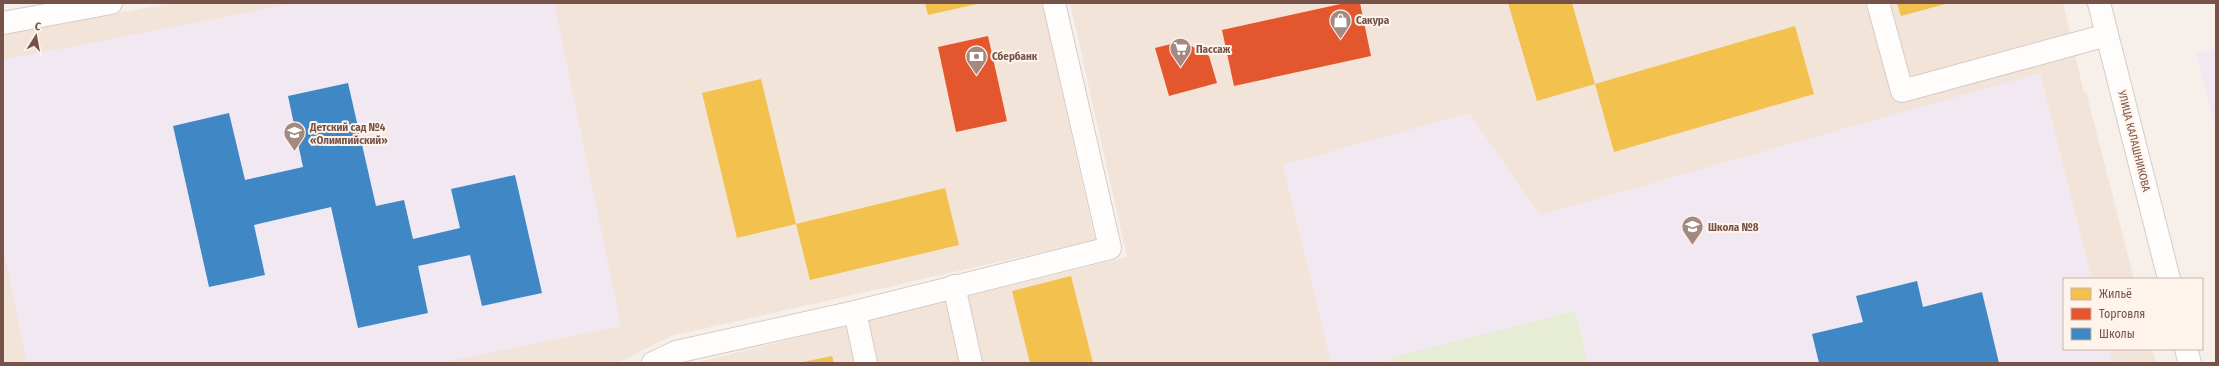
<svg xmlns="http://www.w3.org/2000/svg" width="2219" height="366" font-family="'Fira Sans Condensed',sans-serif">
<style>
.residential{fill:#f3e4da}
.education{fill:#f2e8f2}
.green{fill:#e6edd4}
.homes{fill:#f2c14e}
.shops{fill:#e4572e}
.schools{fill:#3f88c5}
.lines{fill:none;stroke-linecap:round;stroke-linejoin:round}
.minor-casing{stroke:#d6cbc7;stroke-width:24}
.minor{stroke:#fefdfc;stroke-width:22}
.labels{text-anchor:middle;dominant-baseline:central;stroke-width:4;stroke-linejoin:round;paint-order:stroke}
.poi-label{font-size:11px;font-weight:bold;fill:#775249;stroke:#fff4eb;text-anchor:start}
.street-label{font-size:11px;fill:#775249;stroke:#fff4eb}
</style>
<rect width="100%" height="100%" fill="#f7f0ea"/>
<g class="residential">
<path d="M172,3H1042L1095,240L671,336L618,363H3V34Z"/>
<path d="M1070,3H2063L2084,93L2086,91L2134,279H2064V349H2152L2156,363H694L1127,257Z"/>
</g>
<g class="education">
<path d="M297,3H554L621,326L440,363H27L3,247V60Z"/>
<path d="M2216,48V131L2196,53Z"/>
<path d="M2040,73L2092,279H2064V349H2109L2113,363H1331L1283,165L1469,113L1540,215Z"/>
</g>
<path class="green" d="M1575,311L1588,363H1390L1389,358Z"/>
<g class="homes">
<path d="M925,3H977V4L928,15Z"/>
<path d="M1508,3H1572L1595,84L1537,101Z"/>
<path d="M1897,3H1949L1901,16Z"/>
<path d="M1795,26L1814,94L1614,152L1595,84Z"/>
<path d="M761,79L796,224L737,238L702,93Z"/>
<path d="M945,188L959,245L810,280L796,224Z"/>
<path d="M1071,276L1093,363H1030L1012,291Z"/>
<path d="M832,356L834,363H803V362Z"/>
</g>
<g class="shops">
<path d="M1345,3H1360L1371,56L1234,86L1222,30Z"/>
<path d="M988,36L1007,121L956,132L938,47Z"/>
<path d="M1183,41L1209,56L1217,83L1169,96L1155,48Z"/>
</g>
<g class="schools">
<path d="M348,83L376,206L404,200L413,239L460,228L451,189L515,175L542,293L482,306L470,255L418,266L428,313L358,328L331,207L254,225L265,275L209,287L173,126L229,113L245,180L303,167L288,96Z"/>
<path d="M1917,281L1923,307L1982,292L1999,363H1819L1812,334L1863,322L1856,296Z"/>
</g>
<g class="lines">
<defs>
<g id="minor">
<path d="M1878,3L1902,91L2107,35"/>
<path d="M2099,3L2169,279"/>
<path d="M3,23L111,3"/>
<path d="M954,286L971,363"/>
<path d="M855,312L866,363"/>
<path d="M2186,349L2190,363"/>
<path d="M653,363L676,352L855,312L1110,248L1054,3"/>
</g>
</defs>
<use href="#minor" class="minor-casing"/>
<use href="#minor" class="minor"/>
</g>
<defs>
<symbol id="shop-pin" viewBox="-11 -11 22 30"><path d="M0 17L-7.5 6A9.5 9.5 0 1 1 7.5 6Z" fill="#a48981" stroke="#fff4eb"/><path d="M-5-2.5h2.3a2.7 3.5 0 0 1 5.4 0H5L5.5 6h-11ZM-1.5-2.5h3a1.5 2.3 0 0 0-3 0Z" fill="#fff"/></symbol>
<symbol id="supermarket-pin" viewBox="-11 -11 22 30"><path d="M0 17L-7.5 6A9.5 9.5 0 1 1 7.5 6Z" fill="#a48981" stroke="#fff4eb"/><path d="M-6-5.5h2.5l.6 2H6L4.5 2H-2.5L-4.4-4H-6ZM-1.5 3.2a1.3 1.3 0 1 0 .1 0ZM3 3.2a1.3 1.3 0 1 0 .1 0Z" fill="#fff"/></symbol>
<symbol id="bank-pin" viewBox="-11 -11 22 30"><path d="M0 17L-7.5 6A9.5 9.5 0 1 1 7.5 6Z" fill="#a48981" stroke="#fff4eb"/><path d="M-6-4H6V4H-6ZM0-2.3a2.3 2.3 0 1 0 0 4.6a2.3 2.3 0 1 0 0-4.6Z" fill="#fff"/></symbol>
<symbol id="school-pin" viewBox="-11 -11 22 30"><path d="M0 17L-7.5 6A9.5 9.5 0 1 1 7.5 6Z" fill="#a48981" stroke="#fff4eb"/><path d="M0-5L7-2L0 1L-7-2ZM-4 1L0 2.5L4 1V4Q0 6-4 4Z" fill="#fff"/></symbol>
</defs>
<g fill-rule="evenodd">
<use href="#shop-pin" x="1328" y="8" width="25" height="34"/>
<use href="#supermarket-pin" x="1168" y="36" width="25" height="34"/>
<use href="#bank-pin" x="964" y="44" width="25" height="34"/>
<use href="#school-pin" x="282" y="120" width="25" height="34"/>
<use href="#school-pin" x="1680" y="214" width="25" height="34"/>
</g>
<g class="labels">
<g class="poi-label">
<text x="1356" y="20">Сакура</text>
<text x="1196" y="49">Пассаж</text>
<text x="992" y="56">Сбербанк</text>
<text x="310" y="127">Детский сад №4<tspan x="310" dy="13">«Олимпийский»</tspan></text>
<text x="1708" y="227">Школа №8</text>
</g>
<g class="street-label">
<text transform="translate(2134 141) rotate(76)">УЛИЦА КАЛАШНИКОВА</text>
</g>
</g>
<rect width="2219" height="366" fill="none" stroke="#775249" stroke-width="8"/>
<rect x="2063" y="278" width="140" height="72" fill="#fff4eb" stroke="#c9b3aa"/>
<rect x="2071" y="288" width="20" height="12" fill="#f2c14e" stroke="#c9b3aa"/>
<text x="2099" y="298" font-size="12" fill="#775249">Жильё</text>
<rect x="2071" y="308" width="20" height="12" fill="#e4572e" stroke="#c9b3aa"/>
<text x="2099" y="318" font-size="12" fill="#775249">Торговля</text>
<rect x="2071" y="328" width="20" height="12" fill="#3f88c5" stroke="#c9b3aa"/>
<text x="2099" y="338" font-size="12" fill="#775249">Школы</text>
<g transform="translate(36 36) rotate(11)" stroke="#fff4eb" stroke-width="3" paint-order="stroke">
<path d="M0-3L7 15L0 10L-7 15Z" fill="#775249"/>
<text y="-6" font-size="11" font-weight="bold" text-anchor="middle" fill="#775249">С</text>
</g>
</svg>
